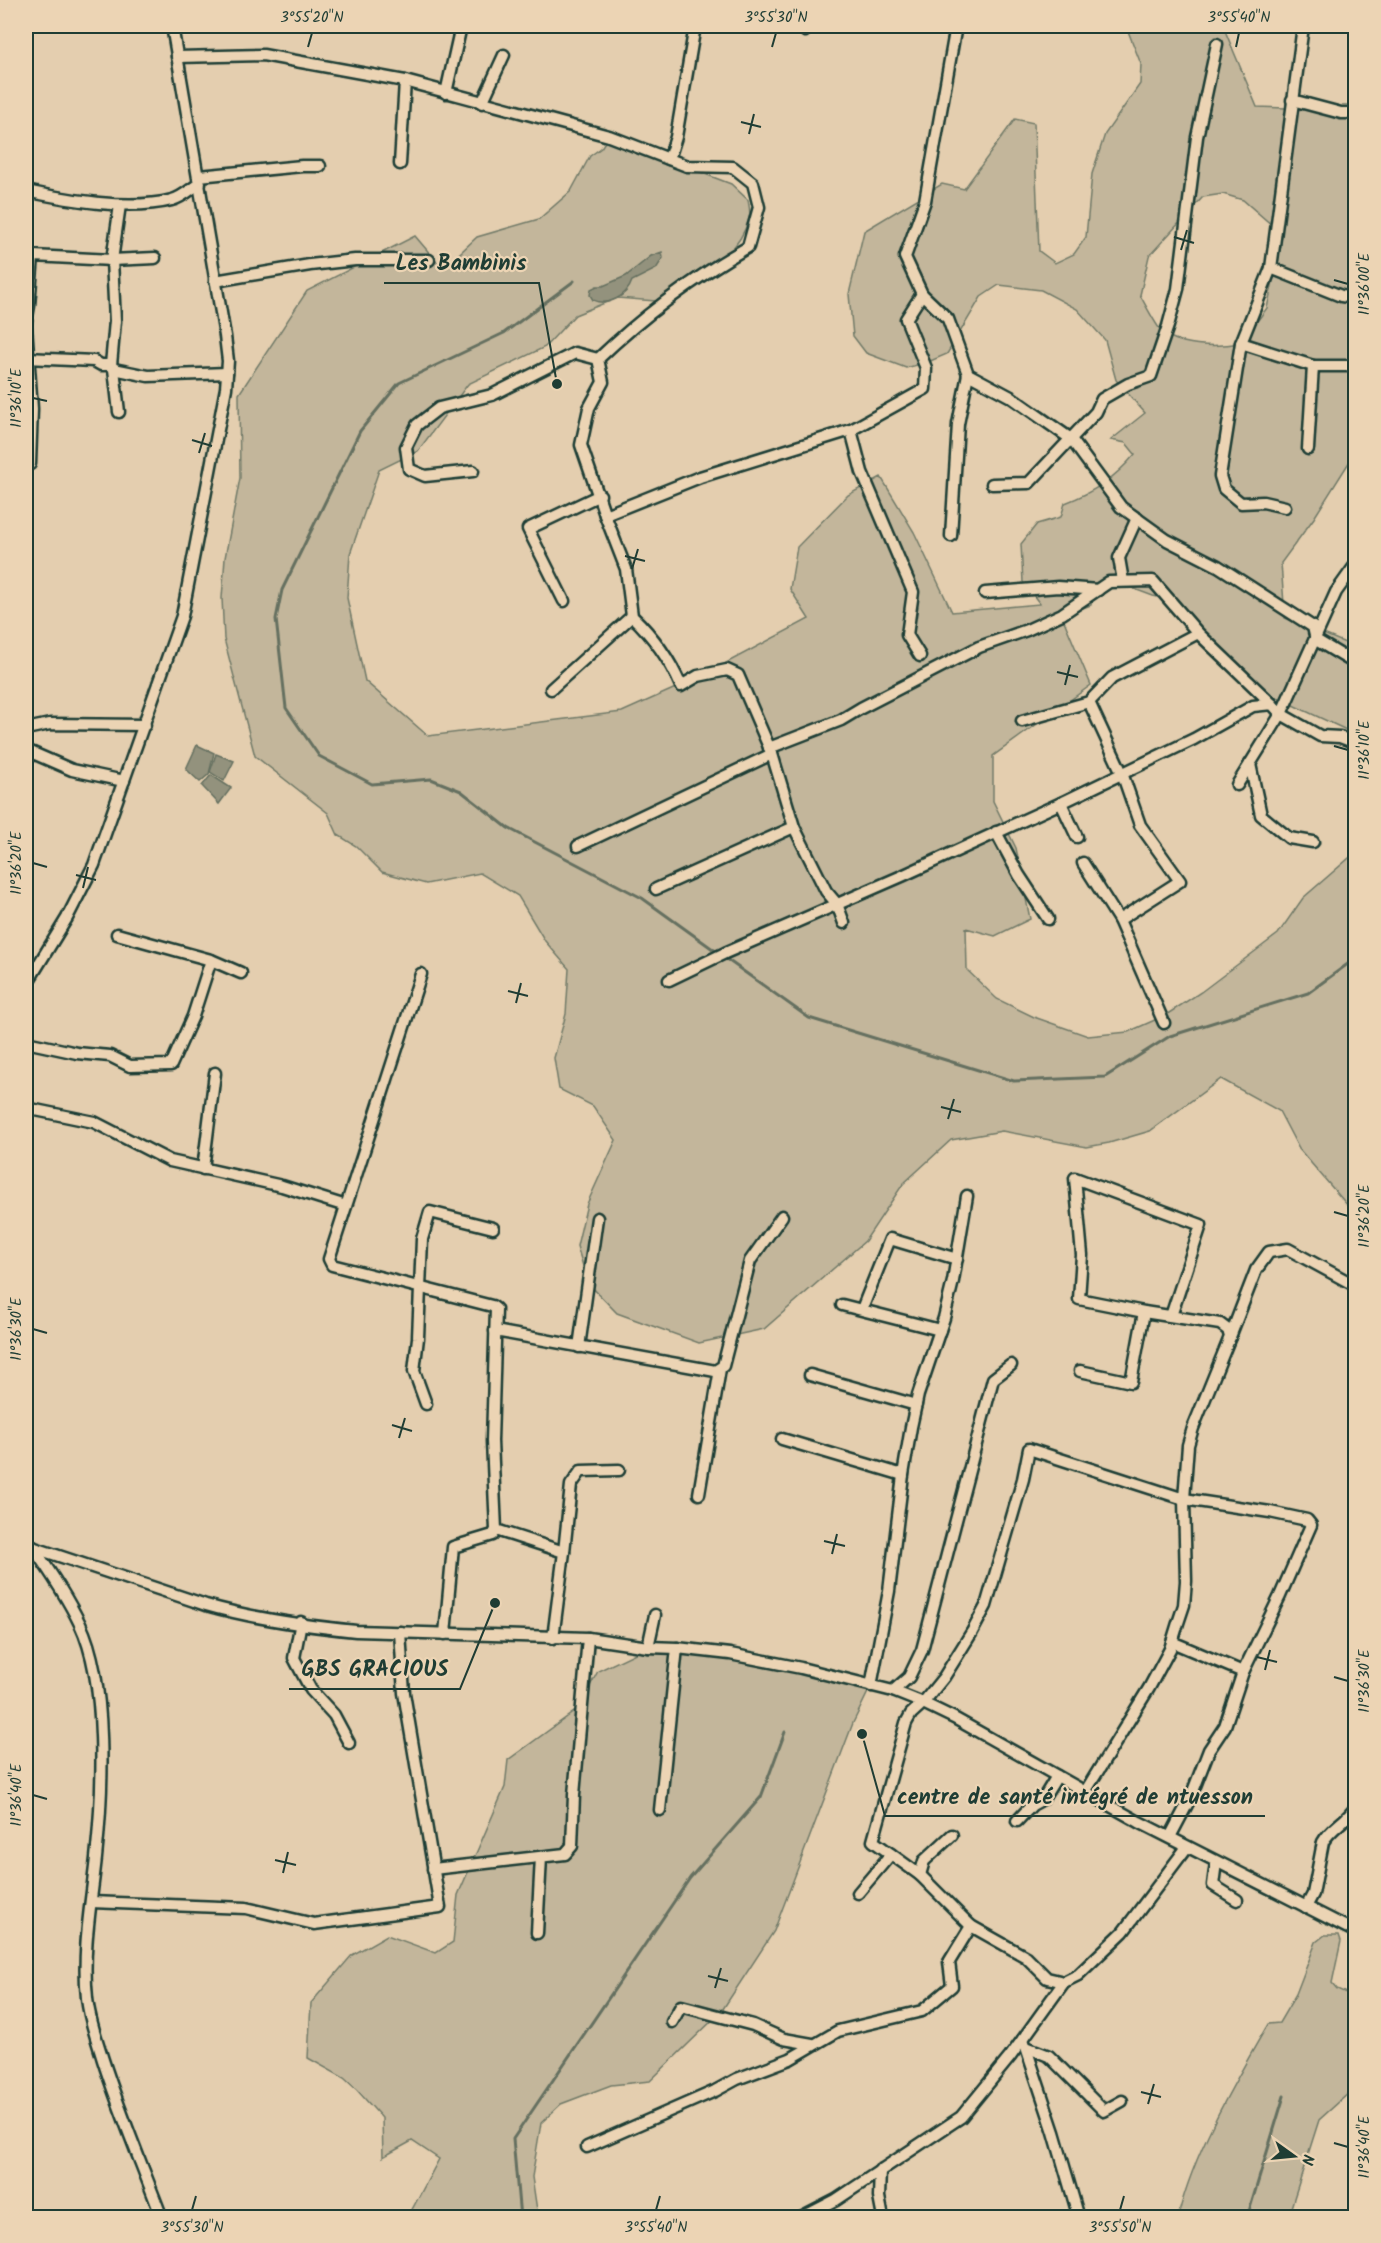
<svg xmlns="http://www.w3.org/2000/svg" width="1381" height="2243" font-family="Kalam,sans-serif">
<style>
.green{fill:#c3b69b;stroke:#717a68;stroke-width:1.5;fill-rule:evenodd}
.water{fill:#93927d;stroke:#657060;stroke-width:1.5}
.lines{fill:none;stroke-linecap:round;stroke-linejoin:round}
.stream{stroke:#657060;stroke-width:3}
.minor-casing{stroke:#1f3d34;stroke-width:15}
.minor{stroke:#ecd4b4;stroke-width:10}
.ticks{fill:none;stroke:#1f3d34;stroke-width:2}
.leader{fill:none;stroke:#1f3d34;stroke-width:2}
.callout-dot{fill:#1f3d34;stroke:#ecd4b4;stroke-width:2}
.callout-label{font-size:22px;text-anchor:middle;font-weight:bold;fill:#1f3d34;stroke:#ecd4b4;stroke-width:4.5;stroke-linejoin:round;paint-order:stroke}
.neatline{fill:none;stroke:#1f3d34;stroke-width:2}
.ticks-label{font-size:15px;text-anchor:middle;fill:#1f3d34}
</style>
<rect width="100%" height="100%" fill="#e4ceaf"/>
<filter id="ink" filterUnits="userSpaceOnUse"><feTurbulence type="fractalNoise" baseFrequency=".0167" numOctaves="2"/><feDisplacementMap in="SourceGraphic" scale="12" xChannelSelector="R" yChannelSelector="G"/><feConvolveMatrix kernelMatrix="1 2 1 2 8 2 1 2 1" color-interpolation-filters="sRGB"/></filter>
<g filter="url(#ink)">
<g class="green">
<path d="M1126,26H1223L1257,107L1318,109L1355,106V453L1314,518L1281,563L1285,618L1355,647V734L1252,686L1203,634L1177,601L1153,596L1105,578L1094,588L1091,605L1062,616L1091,685L993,756V801L1016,848L1030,919L995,936L966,928L967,970L997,999L1034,1017L1088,1036L1128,1032L1166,1015L1201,992L1278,934L1303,898L1355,853V1214L1299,1149L1279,1111L1221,1079L1150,1131L1109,1143L1087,1147L1002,1131L951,1140L903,1184L865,1241L764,1329L699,1343L617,1313L588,1283L577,1246L587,1204L616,1140L593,1106L559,1089L554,1058L566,1014L569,969L545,941L518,896L480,873L426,884L382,872L356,846L338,835L328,813L255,756L224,639L222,598L225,558L240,478L239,394L307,291L415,236L443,269L477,237L539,219L571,191L590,156L601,148L608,137L731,184L748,200C749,205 751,213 749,218C740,255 697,280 669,302L617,298L575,315L545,347L468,384L418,451L379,470L350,554L347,598L365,681L428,736L622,712L698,678L809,619L790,589L797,547L848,495L881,477L914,532L952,612L1040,604L1023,582L1021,544L1037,524L1061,517L1065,503C1094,492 1115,478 1135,454L1126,443L1111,440L1145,413L1116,380L1105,340L1077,309L1041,290L999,285L981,297L947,354L928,362L906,368L866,353L853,336L849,294L864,231L942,184L964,189L1015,119L1034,123L1039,251L1055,263L1074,254L1086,237L1092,174L1105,134L1140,84L1141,64ZM1223,194L1243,200L1274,227L1281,246L1267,308L1241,343C1218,347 1175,348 1159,328C1152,318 1146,306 1140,295L1149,256L1203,197Z"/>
<path d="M648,1647L677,1648L871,1686L853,1723L774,1931L721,2012L650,2081L611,2085L561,2104L541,2123L532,2177L538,2217H408L439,2159L412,2141L383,2157L382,2118L357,2090L344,2078L308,2058L311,2003L352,1955L387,1935L436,1953L453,1942L458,1895L505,1787L508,1760L578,1709L598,1671Z"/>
<path d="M1325,1935H1339L1341,1941L1332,1983L1337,1989L1355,1997V2091L1349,2093L1319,2120L1288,2217H1178C1194,2151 1234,2083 1268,2024L1279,2023L1296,1994L1316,1942Z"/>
</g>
<g class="water">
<path d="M662,252L663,258L656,269L632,281C627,296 608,307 593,300L590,295L591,289L597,286H603L626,276L651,256Z"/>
<path d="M197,745L214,753L209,774L200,782L186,769Z"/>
<path d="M216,754L234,761L224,781L210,772Z"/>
<path d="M211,775L231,788L219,804L202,786Z"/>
</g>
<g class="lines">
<g class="stream">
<path d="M574,281L504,333L399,383L360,431L282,590L276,619L286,708L319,756L372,784L431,779L461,791L508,828L642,898L717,952"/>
<path d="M722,956L809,1018L1014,1081L1105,1077L1170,1036L1308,993L1356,958"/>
<path d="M520,2218L513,2139L690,1878L761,1797L785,1732"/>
<path d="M1247,2218L1284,2096"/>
</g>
<defs>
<g id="minor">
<path d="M956,26L925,201L905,257L922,294L948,319L968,374L1011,397L1071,439L1121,507L1167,540L1218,566L1313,627L1316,640L1356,664"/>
<path d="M805,31L807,26"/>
<path d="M177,57L263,55L405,81L400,164"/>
<path d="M405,81L609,136L687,166L733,167L753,183L759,207L748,247C694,278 643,316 598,359"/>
<path d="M446,93L461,26"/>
<path d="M1292,100L1341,113H1356"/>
<path d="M482,103L504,55"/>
<path d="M669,159L676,137L695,26"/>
<path d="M199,176L302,166H320"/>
<path d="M26,191C69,200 129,211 172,200C182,198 192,188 200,183"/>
<path d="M1271,268L1341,296L1356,298"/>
<path d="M215,281L310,265L355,260H429"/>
<path d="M26,323L29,306L33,256L112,260L155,258"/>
<path d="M26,325L32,409L30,464"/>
<path d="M1241,343L1313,366L1308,449"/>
<path d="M26,358L94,361L101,365H111L114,369L119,412"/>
<path d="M111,365L115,321L112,260L120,205"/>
<path d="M1313,366H1356"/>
<path d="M114,369L148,376L227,373"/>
<path d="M851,430L862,472L913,592L907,635L920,656"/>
<path d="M473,471L425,476L409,469L406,447L417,425L439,408L492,395L575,353L598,359L603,382L589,408L581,445L605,515L626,569L632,616C652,635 670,660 681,686L698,676L727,670L738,675L772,754L794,827L826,891L837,904L844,923"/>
<path d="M992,484L1029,483L1096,412L1102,399L1128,384L1151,376L1168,326L1178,289L1197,137L1217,44"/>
<path d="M1285,507L1263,502L1241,503L1224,489L1220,476L1241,343L1271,268L1303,26"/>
<path d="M605,515L700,477L851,430L925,389L926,368L906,319L922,294"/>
<path d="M951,536L958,424L968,374"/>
<path d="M1123,581L1119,558L1137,518"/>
<path d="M985,593L1058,587L1098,590"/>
<path d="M564,601L528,529L600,495"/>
<path d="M551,689L632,616"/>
<path d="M1089,702L1122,773L1140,825L1180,881L1119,920"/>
<path d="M1022,721L1089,702L1112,678L1198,633"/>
<path d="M26,729L50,724L145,725"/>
<path d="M769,748L841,720L861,708L979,647L1027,630L1062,614L1109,582L1153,581L1198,633L1272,704"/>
<path d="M26,750L72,770L124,781"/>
<path d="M1250,764L1261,815L1289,838L1313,842"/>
<path d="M1237,785L1281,714L1336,592L1356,564"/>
<path d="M996,832L1019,875L1048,919"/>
<path d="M1077,837L1061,803L1194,739L1253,706L1272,704L1281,714L1320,736L1340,737L1356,743"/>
<path d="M578,846L772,754"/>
<path d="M1083,863L1119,920L1164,1023"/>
<path d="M656,889L794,827"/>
<path d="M117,934L211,960L241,973"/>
<path d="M421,974L329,1259L332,1265L492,1306L496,1309L492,1441L496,1530L493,1535L453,1547L445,1634"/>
<path d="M669,980L725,953L902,876L1061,803"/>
<path d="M26,985L67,918L94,865L182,616L226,388L228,361L225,336L172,26"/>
<path d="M26,1042L77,1053L110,1056L130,1066L171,1065L193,1016L211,960"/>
<path d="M26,1108L94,1122L170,1161L282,1186L346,1206"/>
<path d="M203,1169L215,1073"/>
<path d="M842,1305L940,1330"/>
<path d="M862,1309L890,1239L957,1259"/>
<path d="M495,1331L710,1370L715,1371L723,1366L750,1261L782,1216"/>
<path d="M1230,1337L1256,1270L1269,1252L1288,1249L1356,1286"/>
<path d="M579,1347L597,1218"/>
<path d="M1080,1371L1131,1382L1144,1312"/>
<path d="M810,1375L916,1405"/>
<path d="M426,1404L414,1371L418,1338L422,1239L430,1212L493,1228"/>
<path d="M782,1439L903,1475"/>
<path d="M699,1494L720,1369"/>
<path d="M496,1530L564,1552L553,1638"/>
<path d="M26,1545L206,1605C255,1619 306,1626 356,1631L588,1638L648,1647L677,1648L730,1654L801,1668L893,1691L923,1703L954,1718L1139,1822L1356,1932"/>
<path d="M32,1546C49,1570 67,1597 80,1624C108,1682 103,1793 96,1858C91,1904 82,1951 87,1998C89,2019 97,2040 103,2060C120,2113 142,2165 162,2218"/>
<path d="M564,1552L571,1485L581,1471L619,1470"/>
<path d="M301,1622L294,1658L311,1690L334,1715L349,1743"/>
<path d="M1172,1642L1243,1672"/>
<path d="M648,1647L655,1615"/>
<path d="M871,1686L889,1591L903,1475L911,1427L918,1395L944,1318L953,1281L967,1196"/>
<path d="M893,1691L909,1677L922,1650L993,1379L1011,1365"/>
<path d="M1085,1792L1149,1688L1170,1649L1178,1623L1184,1605L1186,1581L1184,1499L1188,1445L1193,1428L1230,1337L1228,1330L1220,1324L1144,1312L1079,1299L1082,1255L1075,1178L1201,1225L1171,1316"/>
<path d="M660,1810L677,1648"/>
<path d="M1017,1821L1032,1805L1043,1799L1057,1776"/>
<path d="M1216,1862L1213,1885L1237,1900"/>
<path d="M433,1869L565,1854L572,1846L574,1795L588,1638"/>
<path d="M920,1875L924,1861L952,1835"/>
<path d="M858,1893L891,1854"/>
<path d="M91,1902L246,1908L314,1924L440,1907L404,1693L400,1632"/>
<path d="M1306,1907L1313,1894L1323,1842C1331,1827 1348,1821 1356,1806"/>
<path d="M537,1933L541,1857"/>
<path d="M1064,1982L1047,1978L1026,1957L971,1926L920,1875L873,1841L906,1723L911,1714L923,1703L944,1677L972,1632L986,1606L1023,1479L1029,1449L1184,1499L1270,1512L1307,1520L1311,1525L1280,1596L1243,1672L1225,1726L1209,1750L1190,1799L1170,1837"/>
<path d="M672,2022L681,2006L753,2025L784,2039L812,2044"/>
<path d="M1023,2039L1054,2132L1079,2218"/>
<path d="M1026,2047L1049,2056L1104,2111L1122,2101"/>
<path d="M587,2147L715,2091L737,2079L790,2059L838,2031L922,2011L952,1986L949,1962L971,1926"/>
<path d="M880,2170L879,2197L883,2218"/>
<path d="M801,2218L836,2200L961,2117L1010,2057L1064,1982L1078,1975L1123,1932L1187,1847"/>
</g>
</defs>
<use href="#minor" class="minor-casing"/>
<use href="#minor" class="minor"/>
</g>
</g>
<path class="ticks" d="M308,47L312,33M772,47L776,33M1236,47L1239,33M741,122L761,127M749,134L754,114M1174,237L1194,243M1181,250L1187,230M1334,280L1348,284M33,398L47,401M192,440L212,446M199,453L205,433M625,556L645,561M632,569L638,549M1057,672L1078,677M1065,685L1070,665M1334,746L1348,750M33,863L47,867M76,875L96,880M83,888L88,867M508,991L528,996M516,1003L521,983M941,1107L961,1112M948,1119L954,1099M1334,1212L1348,1216M33,1329L47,1333M392,1425L412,1431M399,1438L405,1418M824,1541L845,1546M832,1554L837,1534M1257,1657L1277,1662M1265,1670L1270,1650M1334,1677L1348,1681M33,1795L47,1799M275,1860L296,1865M283,1873L288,1852M708,1976L728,1981M715,1988L721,1968M1141,2092L1161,2097M1148,2104L1154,2084M1334,2143L1348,2147M192,2210L196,2196M656,2210L660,2196M1120,2210L1124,2196"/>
<path class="leader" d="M557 384L539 283H384M495 1603L460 1689H289M862 1734L885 1816H1265"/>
<g class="callout-dot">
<circle cx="557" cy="384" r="6"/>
<circle cx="495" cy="1603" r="6"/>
<circle cx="862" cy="1734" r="6"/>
</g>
<g class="callout-label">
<text x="461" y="270">Les Bambinis</text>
<text x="375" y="1676">GBS GRACIOUS</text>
<text x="1075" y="1804">centre de santé intégré de ntuesson</text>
</g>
<rect width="1381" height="2243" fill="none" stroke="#ecd4b4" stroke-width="66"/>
<g transform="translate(1294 2156) rotate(105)" stroke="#ecd4b4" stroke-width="4.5" paint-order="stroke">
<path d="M0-4.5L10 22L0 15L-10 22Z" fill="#1f3d34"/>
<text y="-9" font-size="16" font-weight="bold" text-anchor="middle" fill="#1f3d34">N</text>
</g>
<rect x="33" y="33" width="1315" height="2177" class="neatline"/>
<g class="ticks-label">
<text x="312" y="22">3°55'20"N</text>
<text x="776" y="22">3°55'30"N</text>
<text x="1239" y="22">3°55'40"N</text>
<text transform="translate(1364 284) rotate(-90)" y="5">11°36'00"E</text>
<text transform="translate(16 398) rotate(-90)" y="5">11°36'10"E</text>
<text transform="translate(1364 750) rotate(-90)" y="5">11°36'10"E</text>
<text transform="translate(16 863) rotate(-90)" y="5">11°36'20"E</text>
<text transform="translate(1364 1216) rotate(-90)" y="5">11°36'20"E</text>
<text transform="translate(16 1329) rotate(-90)" y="5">11°36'30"E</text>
<text transform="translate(1364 1681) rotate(-90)" y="5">11°36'30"E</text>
<text transform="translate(16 1795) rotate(-90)" y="5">11°36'40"E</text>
<text transform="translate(1364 2147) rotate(-90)" y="5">11°36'40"E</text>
<text x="192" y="2232">3°55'30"N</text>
<text x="656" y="2232">3°55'40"N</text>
<text x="1120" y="2232">3°55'50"N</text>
</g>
</svg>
